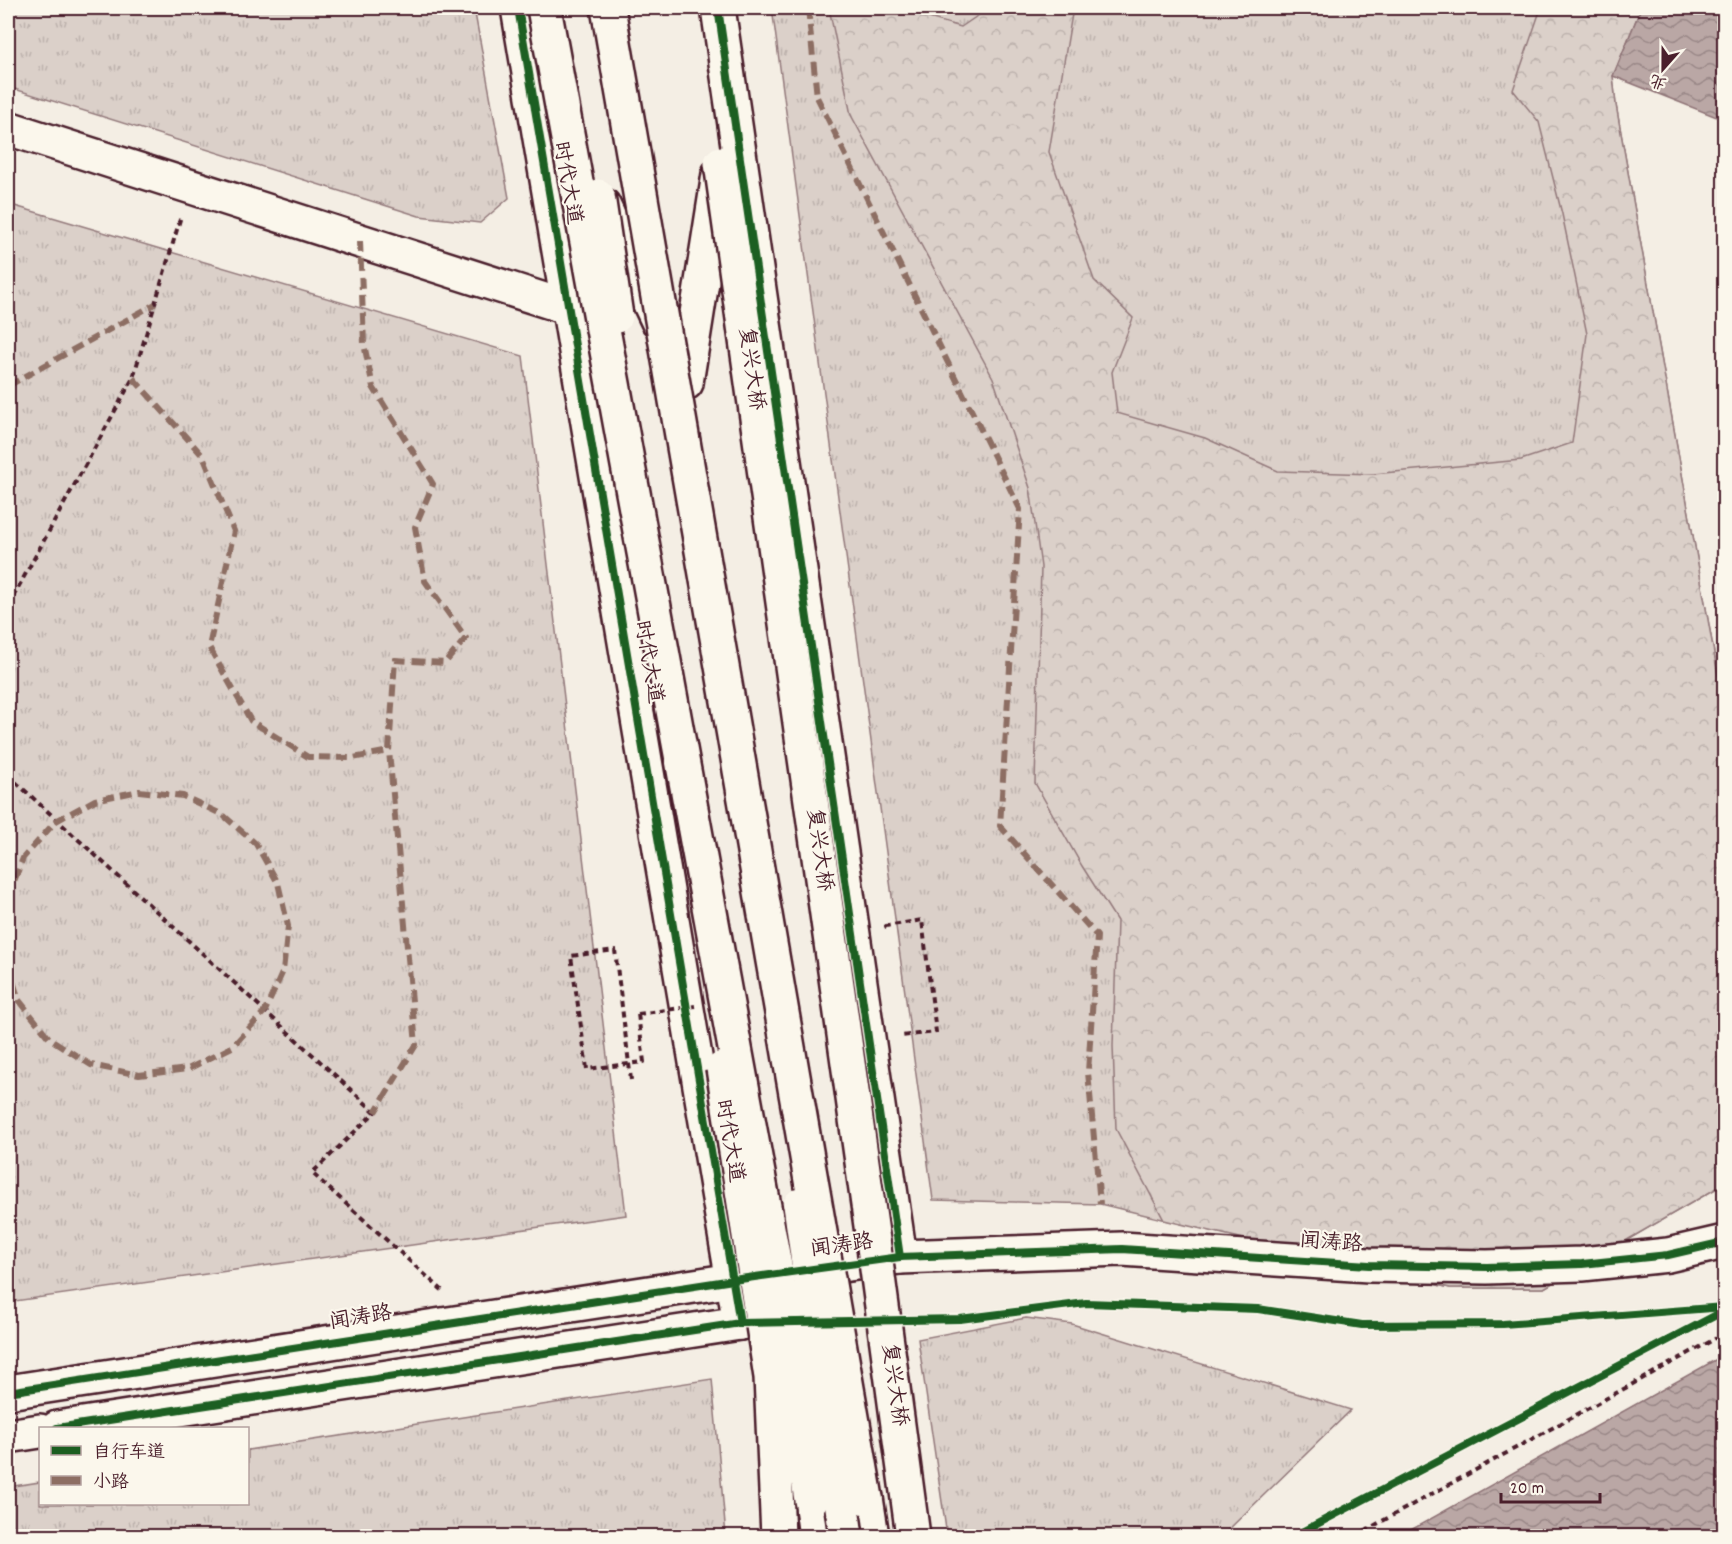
<svg xmlns="http://www.w3.org/2000/svg" width="1732" height="1544" font-family="Dekko,'LXGW WenKai TC',sans-serif">
<style>
.grass{fill:url(#grass-tufts);stroke:#92787a;stroke-width:1.5}
.forest{fill:url(#forest-crowns);stroke:#92787a;stroke-width:1.5}
.water{fill:url(#water-waves);stroke:#8d7174;stroke-width:1.5}
.lines{fill:none;stroke-linecap:round;stroke-linejoin:round}
.minor-casing{stroke:#4a1f2b;stroke-width:38}
.secondary-casing{stroke:#4a1f2b;stroke-width:38}
.primary-casing{stroke:#4a1f2b;stroke-width:38}
.trunk-casing{stroke:#4a1f2b;stroke-width:38}
.path{stroke:#4a1f2b;stroke-width:4;stroke-dasharray:6 4.5;stroke-linecap:butt}
.minor{stroke:#fbf7ec;stroke-width:33}
.secondary{stroke:#fbf7ec;stroke-width:33}
.primary{stroke:#fbf7ec;stroke-width:33}
.trunk{stroke:#fbf7ec;stroke-width:33}
.primary-bridge-casing{stroke:#4a1f2b;stroke-width:38;stroke-linecap:butt}
.trunk-bridge-casing{stroke:#4a1f2b;stroke-width:38;stroke-linecap:butt}
.path-bridge{stroke:#4a1f2b;stroke-width:4;stroke-dasharray:6 4.5;stroke-linecap:butt}
.primary-bridge{stroke:#fbf7ec;stroke-width:33}
.trunk-bridge{stroke:#fbf7ec;stroke-width:33}
.quiet{stroke:#8d6e63;stroke-width:6;stroke-dasharray:12 6;stroke-linecap:butt}
.cycleway-casing{stroke:#fbf7ec;stroke-width:11}
.cycleway{stroke:#1b5e20;stroke-width:8}
.labels{text-anchor:middle;dominant-baseline:central;stroke-width:4.5;stroke-linejoin:round;paint-order:stroke}
.street-label{font-size:21px;fill:#4a1f2b;stroke:#fbf7ec}
</style>
<defs>
<pattern id="grass-tufts" width="24" height="20" patternUnits="userSpaceOnUse" patternTransform="scale(1.5)"><rect width="24" height="20" fill="#dbd0c9"/><path d="M3 7l-1-3M5 7V3M7 7l1-3M15 17l-1-3M17 17v-4M19 17l1-3" fill="none" stroke="#bdb2ad"/></pattern>
<pattern id="forest-crowns" width="20" height="18" patternUnits="userSpaceOnUse" patternTransform="scale(1.5)"><rect width="20" height="18" fill="#dbd0c9"/><path d="M2 6a3 3 0 1 1 6 0M12 15a3 3 0 1 1 6 0" fill="none" stroke="#bdb2ad"/></pattern>
<pattern id="water-waves" width="16" height="10" patternUnits="userSpaceOnUse" patternTransform="scale(1.5)"><rect width="16" height="10" fill="#baa7a5"/><path d="M0 5q4-4 8 0t8 0" fill="none" stroke="#998787"/></pattern>
</defs>
<rect width="100%" height="100%" fill="#f4eee4"/>
<filter id="ink" filterUnits="userSpaceOnUse"><feTurbulence type="fractalNoise" baseFrequency=".0167" numOctaves="2"/><feDisplacementMap in="SourceGraphic" scale="12" xChannelSelector="R" yChannelSelector="G"/><feConvolveMatrix kernelMatrix="1 2 1 2 8 2 1 2 1" color-interpolation-filters="sRGB"/></filter>
<g filter="url(#ink)">
<g class="grass">
<path d="M8,8H474L509,198L480,223L419,216L8,87Z"/>
<path d="M772,8H1641L1613,76L1616,105L1724,709V1184L1544,1288H1450L1100,1204L933,1200Z"/>
<path d="M8,204L523,356L626,1215L8,1302Z"/>
<path d="M1026,1318L1072,1324L1351,1410L1223,1535L1219,1536H947L918,1339Z"/>
<path d="M712,1379L726,1536H8V1487L40,1482V1504H248V1450Z"/>
</g>
<path class="forest" d="M829,8H893L961,27L989,8H1073L1049,152L1094,280L1133,318L1112,372L1117,413L1205,438L1278,471L1373,474L1521,460L1572,443L1587,334L1562,214L1539,122L1513,90L1541,8H1641L1613,76L1616,105L1724,709V1184L1544,1288H1450L1164,1220L1116,1129L1113,1046L1117,921L1082,866L1035,783L1041,567L1030,488L993,378L851,115Z"/>
<g class="water">
<path d="M1641,8H1724V120L1613,76Z"/>
<path d="M1724,1355V1536H1400Z"/>
</g>
<g class="lines">
<defs>
<path id="minor" d="M8,128L569,308"/>
<g id="secondary">
<path d="M8,1392L733,1280L900,1257L1122,1249L1369,1265L1487,1267L1582,1264L1668,1255L1724,1242"/>
<path d="M57,1428L740,1323L765,1312"/>
<path d="M8,1436L40,1431"/>
</g>
<g id="primary">
<path d="M518,8L740,1323"/>
<path d="M718,8L900,1257"/>
<path d="M603,205L658,321"/>
<path d="M686,383L719,174"/>
</g>
<g id="trunk">
<path d="M866,1498L872,1536"/>
<path d="M811,1500L816,1536"/>
</g>
</defs>
<use href="#minor" class="minor-casing"/>
<use href="#secondary" class="secondary-casing"/>
<use href="#primary" class="primary-casing"/>
<use href="#trunk" class="trunk-casing"/>
<g class="path">
<path d="M8,606L133,378L181,216"/>
<path d="M8,775L375,1112L312,1173L442,1290"/>
<path d="M887,928L886,926L922,920L936,1032L901,1036"/>
<path d="M631,1080L615,950L571,956L587,1069L644,1062L638,1014"/>
<path d="M1355,1536L1724,1334"/>
</g>
<use href="#minor" class="minor"/>
<use href="#secondary" class="secondary"/>
<use href="#primary" class="primary"/>
<use href="#trunk" class="trunk"/>
<defs>
<g id="primary-bridge">
<path d="M721,163L874,1247L913,1536"/>
<path d="M598,196L616,316"/>
<path d="M723,1068L771,1377L778,1536"/>
<path d="M800,1205L846,1536"/>
</g>
<g id="trunk-bridge">
<path d="M544,8L784,1315L811,1500"/>
<path d="M608,8L866,1498"/>
</g>
</defs>
<use href="#primary-bridge" class="primary-bridge-casing"/>
<use href="#trunk-bridge" class="trunk-bridge-casing"/>
<path class="path-bridge" d="M638,1014L695,1006"/>
<use href="#primary-bridge" class="primary-bridge"/>
<use href="#trunk-bridge" class="trunk-bridge"/>
<g class="quiet">
<path d="M808,8L817,97L1020,509L1000,826L1097,936L1088,1072L1100,1204"/>
<path d="M360,241L364,344L373,387L433,484L415,527L425,581L466,638L445,663L395,660L389,751L416,1045L375,1112"/>
<path d="M133,378L203,456L234,531L209,647L251,721L308,757L353,758L389,751"/>
<path d="M8,386L155,304"/>
<path d="M8,897L23,858L56,821L95,800L139,791L183,796L223,815L256,844L278,883L288,926L283,971L265,1011L232,1047L188,1069L139,1075L91,1065L49,1038L19,1000L8,966"/>
</g>
<defs>
<g id="cycleway">
<path d="M518,8L740,1323"/>
<path d="M718,8L900,1257"/>
<path d="M8,1392L733,1280L900,1257L1122,1249L1369,1265L1487,1267L1582,1264L1668,1255L1724,1242"/>
<path d="M57,1428L740,1323L960,1319L1086,1303L1258,1309L1362,1325L1503,1324L1724,1307"/>
<path d="M1294,1536L1724,1311"/>
</g>
</defs>
<use href="#cycleway" class="cycleway-casing"/>
<use href="#cycleway" class="cycleway"/>
</g>
</g>
<g class="labels">
<g class="street-label">
<text transform="translate(566 183) rotate(80)">时代大道</text>
<text transform="translate(750 369) rotate(82)">复兴大桥</text>
<text transform="translate(647 662) rotate(80)">时代大道</text>
<text transform="translate(818 850) rotate(82)">复兴大桥</text>
<text transform="translate(728 1141) rotate(80)">时代大道</text>
<text transform="translate(1331 1244) rotate(4)">闻涛路</text>
<text transform="translate(842 1247) rotate(-8)">闻涛路</text>
<text transform="translate(361 1319) rotate(-9)">闻涛路</text>
<text transform="translate(893 1385) rotate(82)">复兴大桥</text>
</g>
</g>
<rect width="1732" height="1544" fill="none" stroke="#fbf7ec" stroke-width="30"/>
<rect x="15" y="15" width="1702" height="1514" fill="none" stroke="#4a1f2b" stroke-width="2" filter="url(#ink)"/>
<rect x="39" y="1427" width="210" height="78" fill="#fbf7ec" stroke="#b4a19f" stroke-width="1.5"/>
<rect x="51" y="1446" width="30" height="9" fill="#1b5e20" stroke="#b4a19f" stroke-width="1.5"/>
<text x="93" y="1457" font-size="18" fill="#4a1f2b">自行车道</text>
<rect x="51" y="1476" width="30" height="9" fill="#8d6e63" stroke="#b4a19f" stroke-width="1.5"/>
<text x="93" y="1487" font-size="18" fill="#4a1f2b">小路</text>
<g transform="translate(1663 69) rotate(201)" stroke="#fbf7ec" stroke-width="4.5" paint-order="stroke">
<path d="M0-4.5L10 22L0 15L-10 22Z" fill="#4a1f2b"/>
<text y="-9" font-size="16" font-weight="bold" text-anchor="middle" fill="#4a1f2b">北</text>
</g>
<path d="M1501 1493v9h99v-9" fill="none" stroke="#4a1f2b" stroke-width="3"/>
<text x="1510" y="1493" font-size="18" fill="#4a1f2b" stroke="#fbf7ec" stroke-width="4.5" paint-order="stroke">20 m</text>
</svg>
